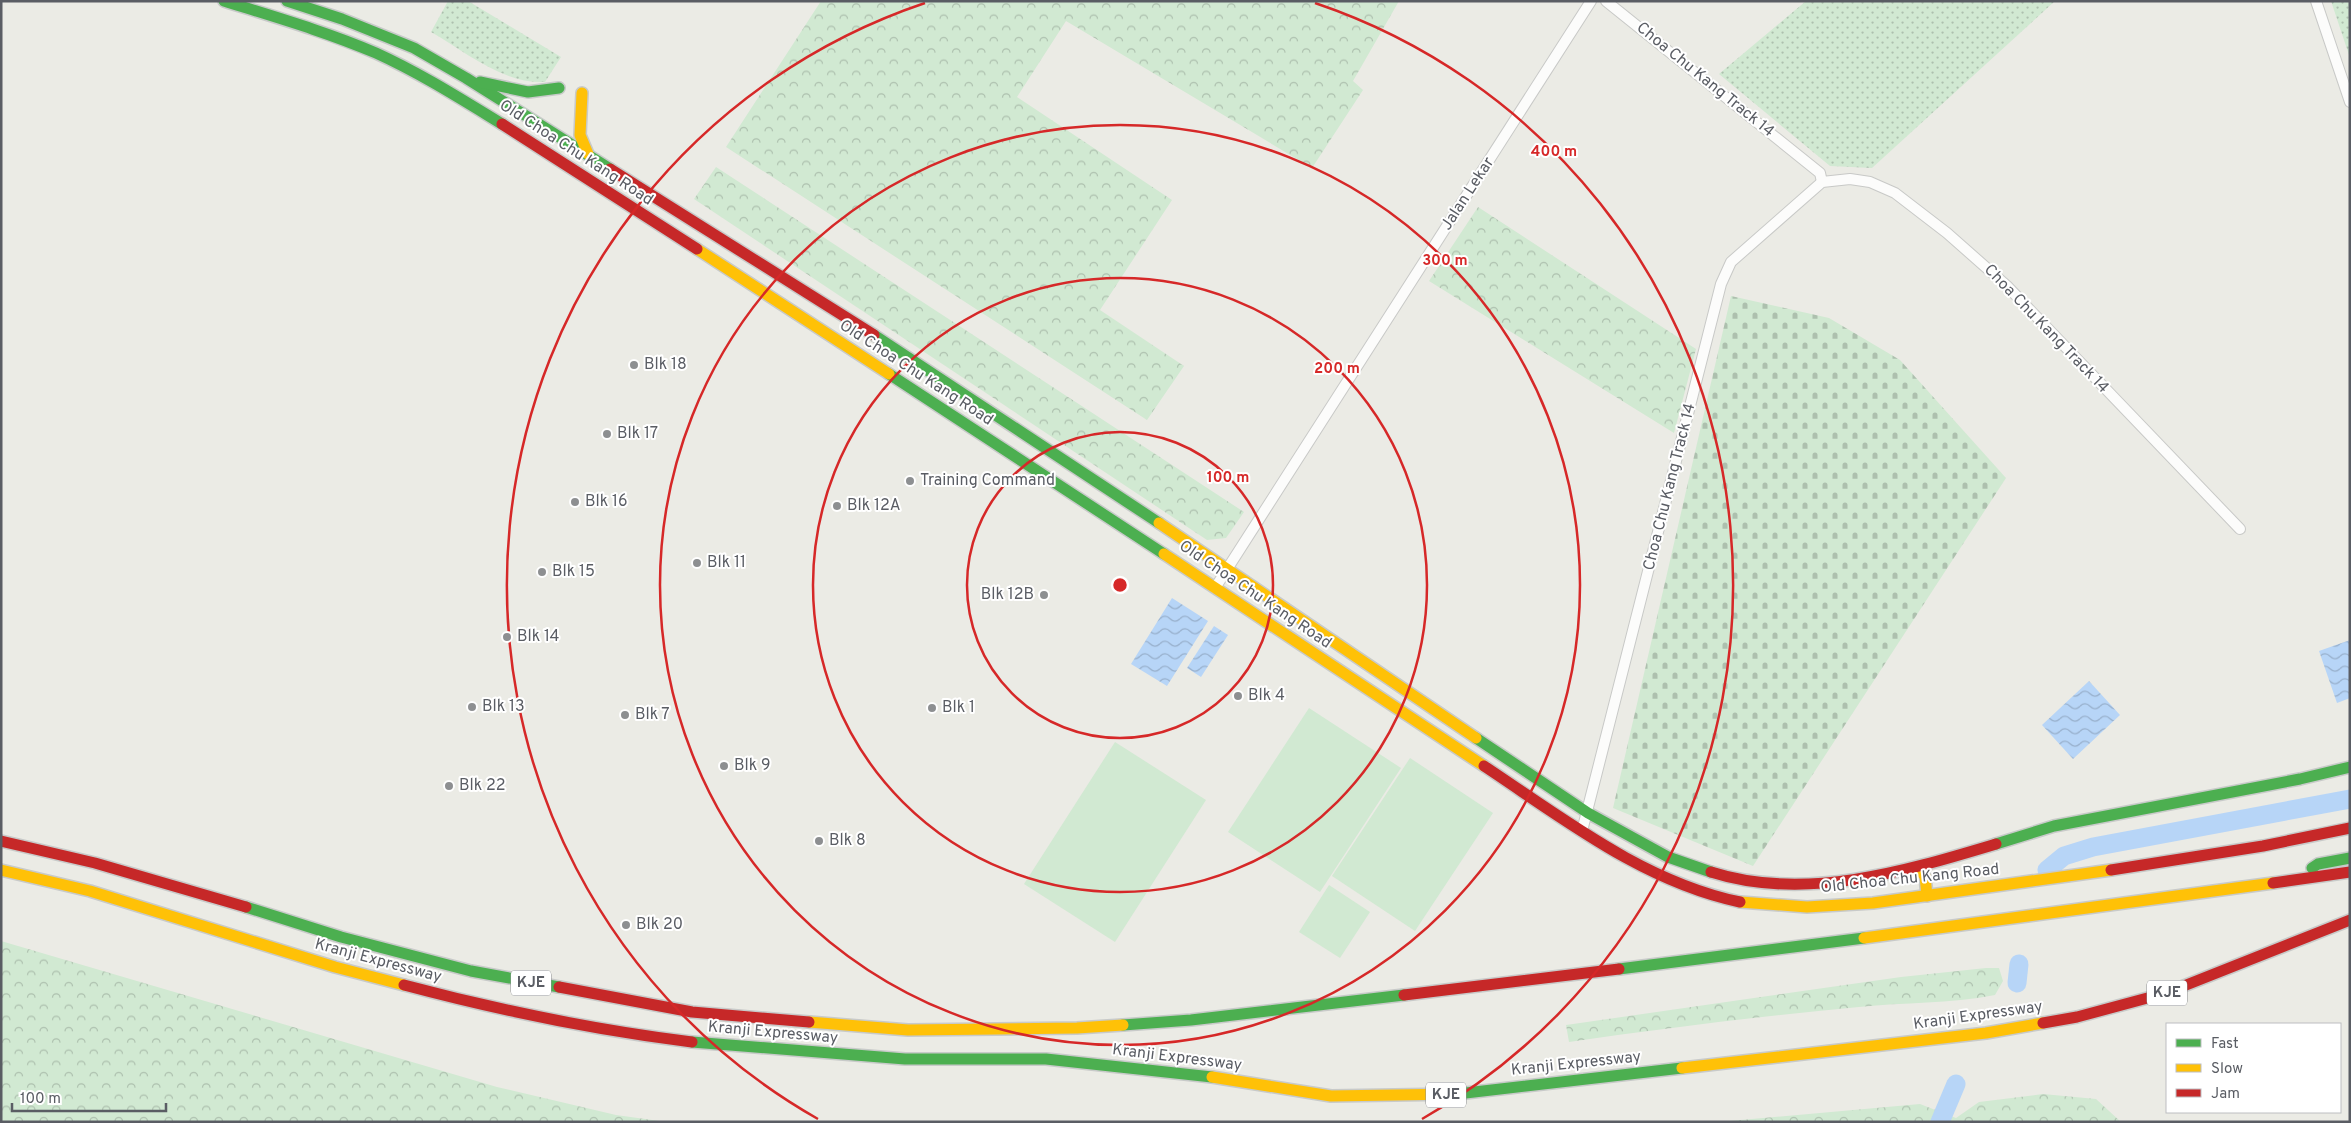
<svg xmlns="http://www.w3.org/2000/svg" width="2351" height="1123" font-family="Overpass,sans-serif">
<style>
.grass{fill:url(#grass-dots)}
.forest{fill:url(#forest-crowns)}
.cemetery{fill:url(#cemetery-stones)}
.pitch{fill:#d1e9d2}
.water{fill:url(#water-waves)}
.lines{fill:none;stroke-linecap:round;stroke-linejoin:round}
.river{stroke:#b7d5f7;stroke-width:19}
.street-casing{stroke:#c8c9c7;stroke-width:12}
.fast-casing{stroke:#c8cac9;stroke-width:14}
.slow-casing{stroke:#c8cac9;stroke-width:14}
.jam-casing{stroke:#c8cac9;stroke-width:14}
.street{stroke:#fcfcfb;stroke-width:10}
.fast{stroke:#4caf50;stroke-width:11}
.slow{stroke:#ffc107;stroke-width:11}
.jam{stroke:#c62828;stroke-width:11}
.ring{fill:none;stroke:#d62828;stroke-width:2.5}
.poi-dot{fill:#8d8f91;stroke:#fff;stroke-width:2}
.labels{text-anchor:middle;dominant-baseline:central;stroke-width:4;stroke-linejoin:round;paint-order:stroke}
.shield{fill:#fff;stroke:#8c8e92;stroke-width:1}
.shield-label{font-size:15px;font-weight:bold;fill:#5a5d64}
.street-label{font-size:16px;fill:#5a5d64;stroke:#fff}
.poi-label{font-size:16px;fill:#5a5d64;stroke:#fff;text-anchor:start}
.centre{fill:#d62828;stroke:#fff;stroke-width:2.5}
.ring-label{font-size:15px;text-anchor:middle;font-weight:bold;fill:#d62828;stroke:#fff;stroke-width:4;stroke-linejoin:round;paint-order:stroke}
</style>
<defs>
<pattern id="grass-dots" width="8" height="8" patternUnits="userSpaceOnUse" patternTransform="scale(1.25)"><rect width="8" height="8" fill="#d1e9d2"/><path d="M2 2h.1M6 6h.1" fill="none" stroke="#adc0ae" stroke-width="1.8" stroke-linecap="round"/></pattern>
<pattern id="forest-crowns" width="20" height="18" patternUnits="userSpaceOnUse" patternTransform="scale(1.25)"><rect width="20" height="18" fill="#d1e9d2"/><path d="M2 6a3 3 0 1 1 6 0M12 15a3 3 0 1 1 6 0" fill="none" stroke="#adc0ae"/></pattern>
<pattern id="cemetery-stones" width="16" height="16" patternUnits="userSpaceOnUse" patternTransform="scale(1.25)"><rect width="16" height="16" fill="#d1e9d2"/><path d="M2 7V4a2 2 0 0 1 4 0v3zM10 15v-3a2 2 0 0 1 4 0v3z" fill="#adc0ae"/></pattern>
<pattern id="water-waves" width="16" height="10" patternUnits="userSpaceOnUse" patternTransform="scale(1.25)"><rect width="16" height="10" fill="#b7d5f7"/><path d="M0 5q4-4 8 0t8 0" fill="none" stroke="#98b0cc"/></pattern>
</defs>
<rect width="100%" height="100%" fill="#ebebe5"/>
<g class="grass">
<path d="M448,1H468L561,57L545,82C503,84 466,52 431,32Z"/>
<path d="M1806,1H2055L1872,168L1830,166L1719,74Z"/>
<path d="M2331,1H2350V58Z"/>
</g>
<g class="forest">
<path d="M821,1H1399L1353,81L1363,90L1312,168L1066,21L1017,97L1172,200L1100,310L1184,366L1147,420L726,147Z"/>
<path d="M716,167L1244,512L1226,538L1207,540L694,199Z"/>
<path d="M1478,207L1696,349L1674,433L1429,281Z"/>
<path d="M1,941L497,1087L616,1115L667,1122H1Z"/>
<path d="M1986,968H1999L2003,981L1995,995C1949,1004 1905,1002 1859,1007C1762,1016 1666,1028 1569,1042L1566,1025L1901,977Z"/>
<path d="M2043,1094L2096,1099L2121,1122H1718L1920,1104L1956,1118L1979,1102Z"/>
</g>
<path class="cemetery" d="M1731,296L1829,318L1900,360L2006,478L1753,866L1613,808Z"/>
<g class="pitch">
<path d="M1309,708L1401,768L1320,892L1228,832Z"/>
<path d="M1115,742L1206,800L1115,942L1024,884Z"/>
<path d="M1410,758L1493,813L1415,931L1332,876Z"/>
<path d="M1329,885L1370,912L1340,958L1299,932Z"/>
</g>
<g class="water">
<path d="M1172,598L1208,621L1167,686L1131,664Z"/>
<path d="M1214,626L1228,635L1201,677L1187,668Z"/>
<path d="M2350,640V698L2337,703L2319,651Z"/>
<path d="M2089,681L2120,715L2073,759L2042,725Z"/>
</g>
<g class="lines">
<g class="river">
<path d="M2047,870L2064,856L2093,847L2350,799"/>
<path d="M2017,983L2019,964"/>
<path d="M1940,1122L1956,1084"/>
</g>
<defs>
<g id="street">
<path d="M1606,1L1820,173L1822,182"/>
<path d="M2316,1L2350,102"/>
<path d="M1215,588L1591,1"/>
<path d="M1582,831L1721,284L1731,262L1822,182L1850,179L1870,182L1895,193L1947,233L2007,286L2240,529"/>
</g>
<g id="fast">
<path d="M224,1C275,17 327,32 376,53C420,73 461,99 502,124"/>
<path d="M287,1L342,19L414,48L466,78L610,169"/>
<path d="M480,82L528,92L559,88"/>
<path d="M874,335L1159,523"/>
<path d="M889,374L1164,554"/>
<path d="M1476,738L1588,813L1668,857L1711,872"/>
<path d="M1996,844L2054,826L2300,779L2350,767"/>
<path d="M2312,868L2318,864L2350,858"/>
<path d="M246,907L341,937L471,971L559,987"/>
<path d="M1619,969L1864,938"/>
<path d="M1123,1025L1191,1020L1404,995"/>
<path d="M692,1042L905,1059H1046L1212,1077"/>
<path d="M1457,1094L1682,1068"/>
</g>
<g id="slow">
<path d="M582,93L580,135L588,154"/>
<path d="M697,249L889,374"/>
<path d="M1159,523L1476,738"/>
<path d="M1164,554L1484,766"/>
<path d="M1916,868L1925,876L1927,896"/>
<path d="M1,870L90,891L335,967L404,985"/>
<path d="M1740,902L1807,907L1873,903L2111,870"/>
<path d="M1864,938L2273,883"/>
<path d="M809,1022L908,1030L1077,1028L1123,1025"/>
<path d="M1682,1068L1986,1033L2043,1023"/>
<path d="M1212,1077L1331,1096L1457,1094"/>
</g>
<g id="jam">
<path d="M502,124L697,249"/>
<path d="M610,169L874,335"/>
<path d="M1484,766C1564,819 1644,882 1740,902"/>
<path d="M1,841L95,863L246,907"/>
<path d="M2111,870L2263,846L2350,828"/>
<path d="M1711,872C1805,902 1906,871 1996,844"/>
<path d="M2273,883L2350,872"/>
<path d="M404,985C498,1010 595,1030 692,1042"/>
<path d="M559,987L692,1012L809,1022"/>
<path d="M1404,995L1619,969"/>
<path d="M2043,1023L2077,1017L2166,993L2350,920"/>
</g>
</defs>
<use href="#street" class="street-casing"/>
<use href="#fast" class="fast-casing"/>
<use href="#slow" class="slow-casing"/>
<use href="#jam" class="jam-casing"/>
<use href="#street" class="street"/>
<use href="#fast" class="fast"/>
<use href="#slow" class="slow"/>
<use href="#jam" class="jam"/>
</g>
<g class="ring">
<circle cx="1120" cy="585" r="153"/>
<circle cx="1120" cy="585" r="307"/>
<circle cx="1120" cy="585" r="460"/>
<path d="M818 1119A614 614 0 0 1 925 3M1315 3A614 614 0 0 1 1422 1119"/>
</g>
<g class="poi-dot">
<circle cx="634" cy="365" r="5"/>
<circle cx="607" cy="434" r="5"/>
<circle cx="910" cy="481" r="5"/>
<circle cx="575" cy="502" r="5"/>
<circle cx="837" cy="506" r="5"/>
<circle cx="697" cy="563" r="5"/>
<circle cx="542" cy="572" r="5"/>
<circle cx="1044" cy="595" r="5"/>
<circle cx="507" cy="637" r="5"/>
<circle cx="1238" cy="696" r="5"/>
<circle cx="472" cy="707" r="5"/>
<circle cx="932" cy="708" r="5"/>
<circle cx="625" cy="715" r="5"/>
<circle cx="724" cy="766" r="5"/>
<circle cx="449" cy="786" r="5"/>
<circle cx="819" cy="841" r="5"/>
<circle cx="626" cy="925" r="5"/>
</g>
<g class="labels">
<g class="shield">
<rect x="511" y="970.5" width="40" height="25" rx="4"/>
<rect x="2147" y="980.5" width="40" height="25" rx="4"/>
<rect x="1426" y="1082.5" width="40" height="25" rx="4"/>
</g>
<g class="shield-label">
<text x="531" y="983">KJE</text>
<text x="2167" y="993">KJE</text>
<text x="1446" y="1095">KJE</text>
</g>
<g class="street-label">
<text transform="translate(1705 80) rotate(39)">Choa Chu Kang Track 14</text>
<text transform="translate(576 153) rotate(33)">Old Choa Chu Kang Road</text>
<text transform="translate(1468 194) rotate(-57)">Jalan Lekar</text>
<text transform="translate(2046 329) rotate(46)">Choa Chu Kang Track 14</text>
<text transform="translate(916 373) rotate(33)">Old Choa Chu Kang Road</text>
<text transform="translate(1670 487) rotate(-76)">Choa Chu Kang Track 14</text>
<text transform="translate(1255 595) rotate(34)">Old Choa Chu Kang Road</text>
<text transform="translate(1910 879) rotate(-6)">Old Choa Chu Kang Road</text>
<text transform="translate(378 961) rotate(15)">Kranji Expressway</text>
<text transform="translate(1978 1016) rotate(-8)">Kranji Expressway</text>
<text transform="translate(773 1033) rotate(5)">Kranji Expressway</text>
<text transform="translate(1177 1058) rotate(7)">Kranji Expressway</text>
<text transform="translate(1576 1064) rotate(-6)">Kranji Expressway</text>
</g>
<g class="poi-label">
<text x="644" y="365">Blk 18</text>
<text x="617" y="434">Blk 17</text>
<text x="920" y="481">Training Command</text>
<text x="585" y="502">Blk 16</text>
<text x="847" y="506">Blk 12A</text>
<text x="707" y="563">Blk 11</text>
<text x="552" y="572">Blk 15</text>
<text x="1034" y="595" text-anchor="end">Blk 12B</text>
<text x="517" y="637">Blk 14</text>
<text x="1248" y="696">Blk 4</text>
<text x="482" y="707">Blk 13</text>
<text x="942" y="708">Blk 1</text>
<text x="635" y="715">Blk 7</text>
<text x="734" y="766">Blk 9</text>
<text x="459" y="786">Blk 22</text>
<text x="829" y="841">Blk 8</text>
<text x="636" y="925">Blk 20</text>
</g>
</g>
<circle cx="1120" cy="585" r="8" class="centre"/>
<g class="ring-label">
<text x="1554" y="156">400 m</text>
<text x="1445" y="265">300 m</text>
<text x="1337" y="373">200 m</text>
<text x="1228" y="482">100 m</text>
</g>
<rect width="2351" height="1123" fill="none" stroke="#5a5d64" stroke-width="5"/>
<rect x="2166" y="1023" width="175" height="90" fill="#ffffff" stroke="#bdbec1"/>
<rect x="2176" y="1039" width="25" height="8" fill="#4caf50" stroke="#bdbec1"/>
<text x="2211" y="1048" font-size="15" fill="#5a5d64">Fast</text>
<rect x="2176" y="1064" width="25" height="8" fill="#ffc107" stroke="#bdbec1"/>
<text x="2211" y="1073" font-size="15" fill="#5a5d64">Slow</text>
<rect x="2176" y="1089" width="25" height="8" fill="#c62828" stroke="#bdbec1"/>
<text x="2211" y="1098" font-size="15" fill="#5a5d64">Jam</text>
<path d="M12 1103v8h154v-8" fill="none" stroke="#5a5d64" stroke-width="2.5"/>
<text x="20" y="1103" font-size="15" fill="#5a5d64" stroke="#ffffff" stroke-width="4" paint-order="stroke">100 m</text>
</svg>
